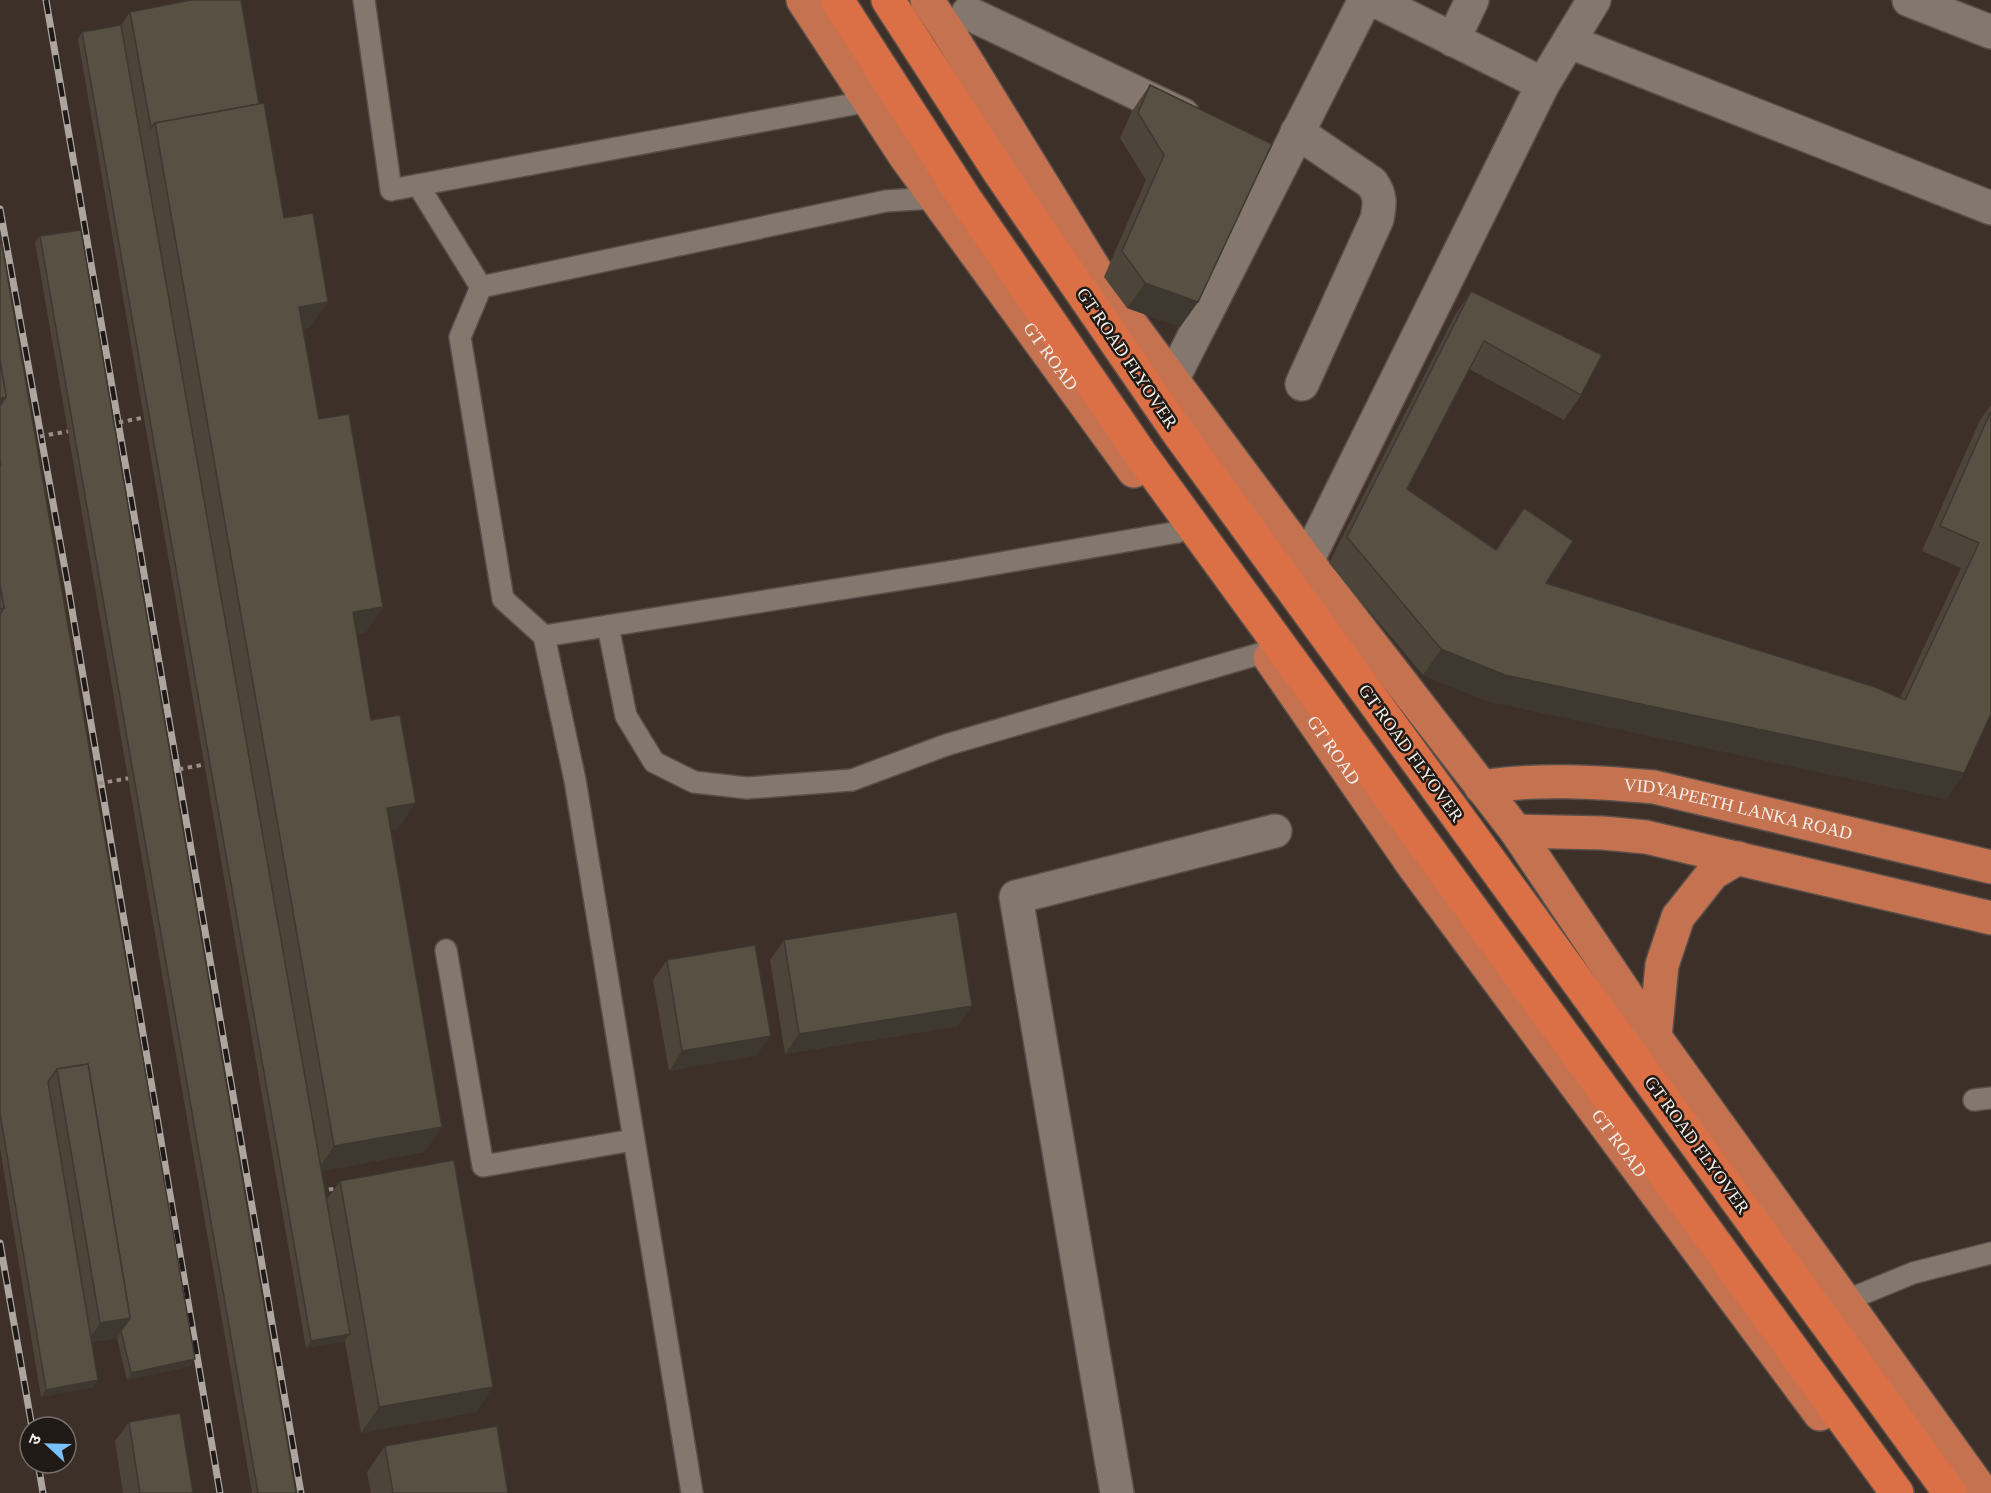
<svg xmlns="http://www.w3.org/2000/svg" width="1991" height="1493" font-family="'Times New Roman','Noto Sans Devanagari',serif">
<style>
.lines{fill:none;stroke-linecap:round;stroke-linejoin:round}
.service-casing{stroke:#5a4f49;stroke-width:24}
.minor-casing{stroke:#5a4f49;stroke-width:36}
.primary-casing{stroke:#5a4f49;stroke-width:36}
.trunk-casing{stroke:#5a4f49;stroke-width:36}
.path{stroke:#998f88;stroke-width:4;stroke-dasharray:4.5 4.5;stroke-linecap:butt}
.service{stroke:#84776d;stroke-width:21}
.minor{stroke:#84776d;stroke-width:33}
.primary{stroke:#c57250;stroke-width:33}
.trunk{stroke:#db7046;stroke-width:33}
.rail-casing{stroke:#aea59f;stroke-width:7}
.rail{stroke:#1f1a16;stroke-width:4.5;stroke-dasharray:14;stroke-linecap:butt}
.path-bridge{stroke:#998f88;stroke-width:4;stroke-dasharray:4.5 4.5;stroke-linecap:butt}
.wall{fill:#4d453a}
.shaded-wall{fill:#3e3830}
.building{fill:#595044;stroke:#3e3830;stroke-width:1.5}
.labels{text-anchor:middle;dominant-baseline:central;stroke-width:5;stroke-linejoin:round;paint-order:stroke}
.street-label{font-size:18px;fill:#f5ede8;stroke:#1f1a16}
</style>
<rect width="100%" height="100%" fill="#3c3028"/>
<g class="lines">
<defs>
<g id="service">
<path d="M364,0L391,190L870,101"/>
<path d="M418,185L481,287"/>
<path d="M934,198L886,201L481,287L460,337L503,599L544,636L954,571L1178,532"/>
<path d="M608,626L626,716L654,762L694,782L747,788L852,780L946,745L1266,652"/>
<path d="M544,636L575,780L692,1493"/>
<path d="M446,950L483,1166L633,1140"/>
<path d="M1974,1100L1991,1098"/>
<path d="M1845,1301L1913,1273L1991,1253"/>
</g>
<g id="minor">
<path d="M1374,0L1543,84"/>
<path d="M1909,0L1991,32"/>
<path d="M968,13L1183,115"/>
<path d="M1453,40L1472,0"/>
<path d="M1570,42L1991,208"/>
<path d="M1297,132L1372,183C1381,196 1380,204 1377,219L1302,384"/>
<path d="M1172,380L1365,0"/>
<path d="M1307,561L1543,84L1594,0"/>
<path d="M1117,1493L1016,897L1275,831"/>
</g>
<g id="primary">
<path id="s1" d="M803,0L905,156L1134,471"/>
<path d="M927,0L948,31L1116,304L1307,561L1516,831L1655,1037L1983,1493"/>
<path id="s2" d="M1270,658L1415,868L1820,1414"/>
<path id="s3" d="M1481,787C1538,778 1597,782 1654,787L1991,867"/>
<path d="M1516,831L1603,833L1646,837L1991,918"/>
<path d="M1655,1037L1662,965L1678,917L1713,873L1738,858"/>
</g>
<g id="trunk">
<path d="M837,0L964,197L1142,456L1897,1493"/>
<path d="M888,0L1000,173L1177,431L1950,1493"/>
</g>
</defs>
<use href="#service" class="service-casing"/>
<use href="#minor" class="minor-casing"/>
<use href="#primary" class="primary-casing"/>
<use href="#trunk" class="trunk-casing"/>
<path class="path" d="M320,1191L339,1188"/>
<use href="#service" class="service"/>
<use href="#minor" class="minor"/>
<use href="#primary" class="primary"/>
<use href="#trunk" class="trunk"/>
<defs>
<g id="rail">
<path d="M46,0L301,1493"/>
<path d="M0,209L68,586L220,1493"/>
<path d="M0,1243L32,1427"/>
<path d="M38,1463L43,1493"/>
</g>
</defs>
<use href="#rail" class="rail-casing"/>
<use href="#rail" class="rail"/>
<g class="path-bridge">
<path d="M110,424L147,417"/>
<path d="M31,438L70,431"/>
<path d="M170,771L207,764"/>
<path d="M90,785L130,778"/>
</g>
</g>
<g class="wall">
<path d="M130,12L259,104L284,218L310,327L303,329L319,419L383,607L365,633L357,634L371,720L398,829L390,830L442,1127L424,1152L322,1171L327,1199L340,1181L493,1387L476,1412L361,1433L345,1341L306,1348L78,39L82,32L121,25Z"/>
<path d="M1150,85L1198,302L1180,327L1127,308L1104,277L1146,180L1120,138L1132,111Z"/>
<path d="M0,233L190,1366L127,1380L117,1338L91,1342L98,1380L93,1387L41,1397L0,1148Z"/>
<path d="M40,236L296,1493H252L35,242Z"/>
<path d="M1471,291L1581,395L1564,420L1469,369L1407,489L1546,583L1900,698L1961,568L1922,551L1980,420L1991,405V714L1964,773L1946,799L1487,701L1423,675L1329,563L1454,317Z"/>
<path d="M784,940L958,1026L785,1054L770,960Z"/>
<path d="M667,960L757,1055L669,1071L653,980Z"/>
<path d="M129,1422L193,1493H123L115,1441Z"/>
<path d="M385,1446L508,1493H371L367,1472Z"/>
</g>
<g class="shaded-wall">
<path d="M1145,283L1198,302L1180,327L1127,308Z"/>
<path d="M328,302L310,327L281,333L299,307Z"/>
<path d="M6,397L0,406V398Z"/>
<path d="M383,607L365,633L335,638L353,612Z"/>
<path d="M1441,649L1964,773L1946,799L1487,701L1423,675Z"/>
<path d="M416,803L398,829L369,834L387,808Z"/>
<path d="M972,1006L958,1026L785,1054L799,1034Z"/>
<path d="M771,1036L757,1055L669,1071L682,1051Z"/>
<path d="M442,1127L424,1152L316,1172L334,1146Z"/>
<path d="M130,1318L117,1338L86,1343L100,1323Z"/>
<path d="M350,1334L345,1341L306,1348L311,1341Z"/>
<path d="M195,1359L190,1366L127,1380L131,1373Z"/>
<path d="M98,1380L93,1387L41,1397L46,1390Z"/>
<path d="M493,1387L476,1412L361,1433L379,1407Z"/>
</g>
<g class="building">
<path d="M191,0H241L259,104L155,123L151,128L130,12Z"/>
<path d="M121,25L350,1334L311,1341L82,32Z"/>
<path d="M1150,85L1272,144L1198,302L1145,283L1122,251L1164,155L1138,113Z"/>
<path d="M264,103L284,218L313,213L328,302L299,307L319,419L349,414L383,607L353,612L371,720L400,715L416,803L387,808L442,1127L334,1146L155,123Z"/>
<path d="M81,230L296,1493H258L40,236Z"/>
<path d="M0,233L195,1359L131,1373L121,1331L130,1318L88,1064L57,1069L48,1082L98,1380L46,1390L0,1113V614L4,608L0,585V466L1,465L0,459V406L6,397L0,360Z"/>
<path d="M1471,291L1602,355L1581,395L1484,341L1407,489L1496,550L1524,508L1573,541L1546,583L1875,687L1905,700L1979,543L1940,526L1991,411V714L1964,773L1505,675L1441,649L1347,537Z"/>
<path d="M0,360L6,397L0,398Z"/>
<path d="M0,585L4,608L0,609Z"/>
<path d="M957,912L972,1006L799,1034L784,940Z"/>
<path d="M755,945L771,1036L682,1051L667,960Z"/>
<path d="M88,1064L130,1318L100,1323L57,1069Z"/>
<path d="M454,1160L493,1387L379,1407L340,1181Z"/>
<path d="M180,1413L193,1493H140L129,1422Z"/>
<path d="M497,1426L508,1493H393L385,1446Z"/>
</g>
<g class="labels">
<g class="street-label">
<text stroke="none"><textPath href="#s1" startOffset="434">GT ROAD</textPath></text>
<text transform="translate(1127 358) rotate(56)">GT ROAD FLYOVER</text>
<text stroke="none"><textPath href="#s2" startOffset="112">GT ROAD</textPath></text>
<text transform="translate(1411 753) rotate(54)">GT ROAD FLYOVER</text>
<text stroke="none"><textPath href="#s3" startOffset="260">VIDYAPEETH LANKA ROAD</textPath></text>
<text stroke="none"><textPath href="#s2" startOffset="598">GT ROAD</textPath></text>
<text transform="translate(1697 1145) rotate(54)">GT ROAD FLYOVER</text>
</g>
</g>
<g transform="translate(48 1445) rotate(292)"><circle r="28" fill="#1f1a16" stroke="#756e6a" stroke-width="1.5"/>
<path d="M0-4.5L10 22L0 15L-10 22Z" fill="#79bff8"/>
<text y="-9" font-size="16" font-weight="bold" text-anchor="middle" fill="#f5ede8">उ</text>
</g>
</svg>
